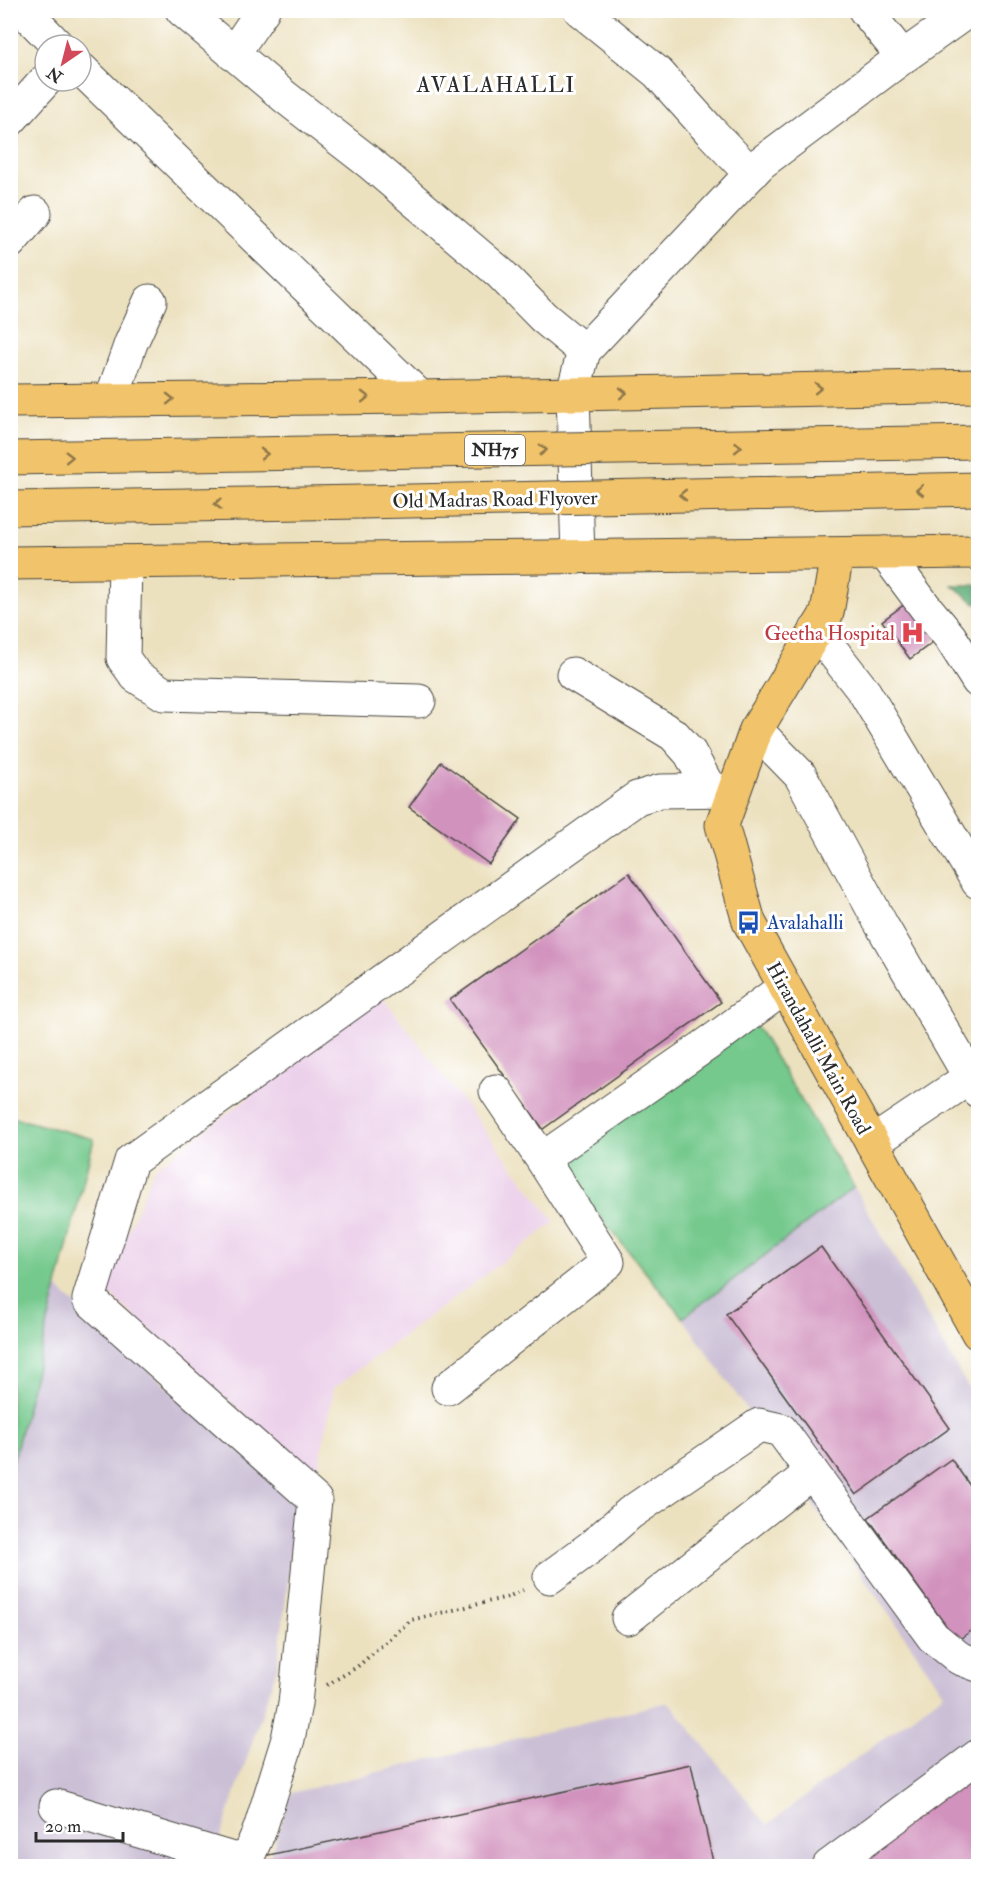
<svg xmlns="http://www.w3.org/2000/svg" width="989" height="1877" font-family="'IM FELL Double Pica',serif">
<style>
.built{fill:#ecd1ea}
.industrial{fill:#cbbfd5}
.green{fill:#74c98d;stroke:#507a5c;stroke-width:1.5}
.forest{fill:#5fad78;stroke:#456c52;stroke-width:1.5}
.building{fill:#d192bd}
.lines{fill:none;stroke-linecap:round;stroke-linejoin:round}
.minor-casing{stroke:#484641;stroke-width:35}
.major-casing{stroke:#484641;stroke-width:35}
.highway-casing{stroke:#484641;stroke-width:35}
.path{stroke:#484641;stroke-width:4;stroke-dasharray:1.5 4.5;stroke-linecap:butt}
.minor{stroke:#fff;stroke-width:33}
.major{stroke:#f1c36a;stroke-width:33}
.highway{stroke:#f1c36a;stroke-width:33}
.highway-bridge-casing{stroke:#484641;stroke-width:35;stroke-linecap:butt}
.highway-bridge{stroke:#f1c36a;stroke-width:33}
.oneway{stroke:#8e774a}
.labels{text-anchor:middle;stroke-width:6;stroke-linejoin:round;paint-order:stroke}
.shield{fill:#fff;stroke:#6b6b6b;stroke-width:1.5}
.shield-label{font-size:18px;font-weight:bold;fill:#2b2b2b}
.street-label{font-size:20px;fill:#2b2b2b;stroke:#fff}
.health-label{font-size:20px;fill:#be3a42;stroke:#fff;text-anchor:end}
.transit-label{font-size:20px;fill:#164399;stroke:#fff;text-anchor:start}
.quarter-label{font-size:22px;letter-spacing:1.5px;fill:#2b2b2b;stroke:#fff}
</style>
<rect width="100%" height="100%" fill="#fff"/>
<filter id="ink" filterUnits="userSpaceOnUse"><feTurbulence type="fractalNoise" baseFrequency=".0167" numOctaves="2"/><feDisplacementMap in="SourceGraphic" scale="12" xChannelSelector="R" yChannelSelector="G"/><feConvolveMatrix kernelMatrix="1 2 1 2 8 2 1 2 1" color-interpolation-filters="sRGB"/></filter>
<filter id="wash" filterUnits="userSpaceOnUse"><feTurbulence type="fractalNoise" baseFrequency=".008" numOctaves="4" result="noise"/><feDisplacementMap in="SourceGraphic" scale="24" xChannelSelector="R" yChannelSelector="G"/><feGaussianBlur stdDeviation="1.35" result="paint"/><feColorMatrix in="noise" values="0 0 0 0 0 0 0 0 0 0 0 0 0 0 0 0 0 1.4 0 .05"/><feComposite in="paint" operator="in"/></filter>
<g filter="url(#wash)">
<rect width="100%" height="100%" fill="#ece1bf"/>
<path class="built" d="M382,996L555,1222L334,1388L316,1479L104,1289L154,1169Z"/>
<path class="industrial" d="M854,1187L978,1405V1866H267L291,1793L669,1702L767,1825L944,1693L683,1318Z
M56,1287L298,1502L277,1668L211,1866H11V1470Z"/>
<path class="green" d="M755,1024L854,1187L683,1318L557,1164Z
M11,1117L94,1139L11,1470L10,1117Z"/>
<path class="forest" d="M952,585H978V605Z"/>
<g id="blocks">
<path class="building" d="M909,601L937,639L910,659L882,621Z
M441,762L521,819L489,864L409,807Z
M629,873L721,1002L543,1129L450,1000Z
M821,1247L950,1428L856,1495L726,1314Z
M951,1459L978,1497V1626L957,1641L868,1518Z
M691,1764L714,1866H261L259,1857Z
M978,1765V1866H832Z"/>
</g>
</g>
<g filter="url(#ink)">
<use href="#blocks" fill-opacity="0" stroke="#484641" stroke-width="1.5"/>
<g class="lines">
<defs>
<path id="minor" d="M23,10L57,45
M182,10L285,97L370,163L500,273L543,317L584,351
M580,10L658,73L710,131L751,174
M865,10L903,57
M233,54L263,10
M81,69L420,397
M10,120L45,81
M10,242L35,213
M111,400L131,343L150,301
M885,553L926,608L950,637L978,681
M578,557L573,393L584,351L761,163L903,57L969,10
M125,562L123,658L136,676L164,694L419,701
M816,630L865,693L978,882
M573,674L674,735L690,753L710,790
M756,730L800,775L881,924L978,1091
M872,1143L978,1072
M542,1159L719,1036L785,987
M448,1388L608,1262L542,1159L496,1091
M550,1577L591,1547L630,1513L759,1425L781,1430L933,1637L959,1658L978,1665
M628,1618L812,1472
M56,1806L246,1863
M244,1866L260,1829L288,1739L295,1704L315,1500L89,1299L131,1161L637,798L660,791L734,790
M829,1866L978,1756"/>
<path id="major" d="M10,401L420,397L978,386
M837,554L827,613L756,730L722,825L749,922L978,1333
M10,563L978,552"/>
<path id="highway" d="M10,508L361,502"/>
</defs>
<use href="#minor" class="minor-casing"/>
<use href="#major" class="major-casing"/>
<use href="#highway" class="highway-casing"/>
<path class="path" d="M327,1685L357,1667L411,1620L508,1597L523,1590"/>
<use href="#minor" class="minor"/>
<use href="#major" class="major"/>
<use href="#highway" class="highway"/>
<defs>
<path id="highway-bridge" d="M10,458L978,442
M361,502L978,489"/>
</defs>
<use href="#highway-bridge" class="highway-bridge-casing"/>
<use href="#highway-bridge" class="highway-bridge"/>
</g>
<defs><path id="oneway-chevron" d="M-2-3.5L2.5 0L-2 3.5" fill="none" stroke-width="1.6" stroke-linecap="round" stroke-linejoin="round" transform="scale(1.5)"/></defs>
<g class="oneway">
<use href="#oneway-chevron" transform="translate(818 388) rotate(-1)"/>
<use href="#oneway-chevron" transform="translate(623 393) rotate(-1)"/>
<use href="#oneway-chevron" transform="translate(365 397) rotate(-1)"/>
<use href="#oneway-chevron" transform="translate(170 399) rotate(-1)"/>
<use href="#oneway-chevron" transform="translate(738 447) rotate(-1)"/>
<use href="#oneway-chevron" transform="translate(543 450) rotate(-1)"/>
<use href="#oneway-chevron" transform="translate(264 454) rotate(-1)"/>
<use href="#oneway-chevron" transform="translate(69 457) rotate(-1)"/>
<use href="#oneway-chevron" transform="translate(920 490) rotate(179)"/>
<use href="#oneway-chevron" transform="translate(683 495) rotate(179)"/>
<use href="#oneway-chevron" transform="translate(218 504) rotate(179)"/>
</g>
</g>
<defs>
<symbol id="hospital-bare" viewBox="-9 -9 18 18"><path d="M-5-5h3v3.5h4V-5h3V5h-3V1.5h-4V5h-3Z" fill="#e0444e" stroke="#fff" stroke-width="2.5" paint-order="stroke"/></symbol>
<symbol id="bus-bare" viewBox="-9 -9 18 18"><path d="M-5-6H5V4H4V6H2V4H-2V6H-4V4H-5ZM-3.5-4V0h7V-4ZM-3.5 1.2v1.5H-2V1.2ZM2 1.2v1.5H3.5V1.2Z" fill="#1a4fb4" stroke="#fff" stroke-width="2.5" paint-order="stroke"/></symbol>
</defs>
<g fill-rule="evenodd">
<use href="#hospital-bare" x="896" y="616" width="33" height="33"/>
<use href="#bus-bare" x="732" y="906" width="33" height="33"/>
</g>
<g class="labels">
<rect class="shield" x="465" y="435" width="60" height="30" rx="4.5"/>
<g class="shield-label">
<text x="495" y="456">NH75</text>
</g>
<g class="street-label">
<text transform="translate(495 499) rotate(-1)" y="7">Old Madras Road Flyover</text>
<text transform="translate(819 1048) rotate(61)" y="7">Hirandahalli Main Road</text>
</g>
<g class="health-label">
<text x="895" y="640">Geetha Hospital</text>
</g>
<g class="transit-label">
<text x="767" y="929">Avalahalli</text>
</g>
<g class="quarter-label">
<text x="496" y="92">AVALAHALLI</text>
</g>
</g>
<rect width="989" height="1877" fill="none" stroke="#fff" stroke-width="36"/>
<g transform="translate(63 63) rotate(215)"><circle r="28" fill="#ffffff" stroke="#aaaaaa" stroke-width="1.5"/>
<path d="M0-4.5L10 22L0 15L-10 22Z" fill="#d1495b"/>
<text y="-9" font-size="16" font-weight="bold" text-anchor="middle" fill="#2b2b2b">N</text>
</g>
<path d="M36 1832v9h87v-9" fill="none" stroke="#2b2b2b" stroke-width="3"/>
<text x="45" y="1832" font-size="18" fill="#2b2b2b" stroke="#ffffff" stroke-width="4.5" paint-order="stroke">20 m</text>
</svg>
